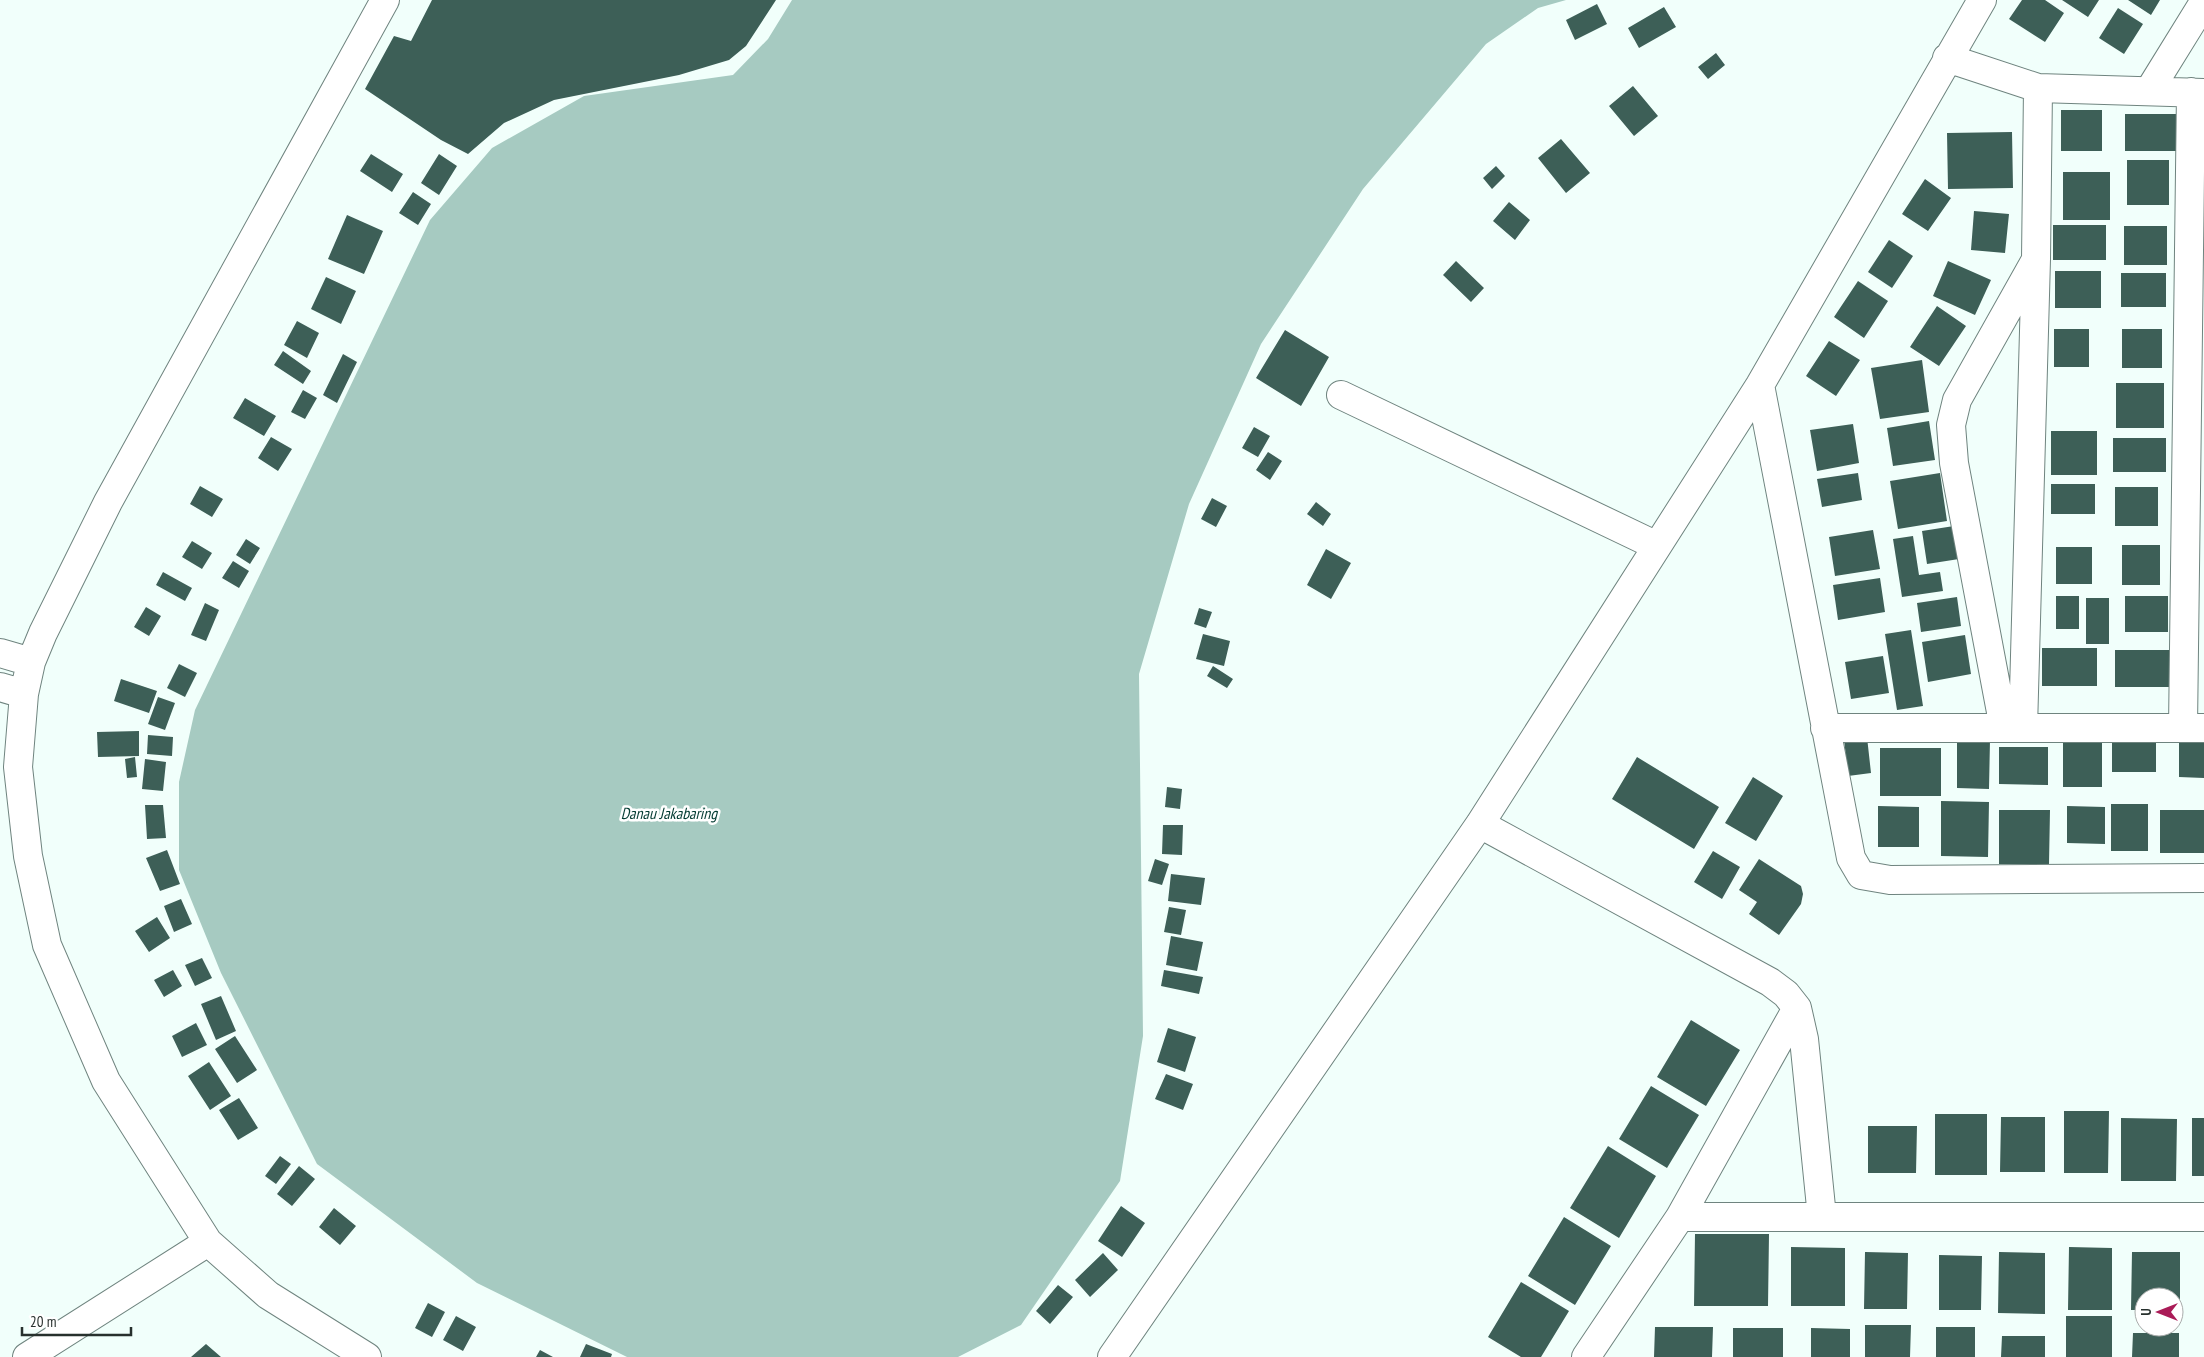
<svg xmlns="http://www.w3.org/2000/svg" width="2204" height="1357" font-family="'PT Sans Narrow',sans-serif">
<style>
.water{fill:#a6cac1}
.building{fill:#3d5f57}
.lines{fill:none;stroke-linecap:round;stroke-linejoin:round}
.street-casing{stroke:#6f847f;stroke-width:30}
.street{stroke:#fff;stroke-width:28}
.labels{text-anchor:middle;stroke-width:5;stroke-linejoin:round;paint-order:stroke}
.water-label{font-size:16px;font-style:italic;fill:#043c33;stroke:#fff}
</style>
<rect width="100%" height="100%" fill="#f1fffb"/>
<path class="water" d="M792,0H1566L1538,8L1486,44L1363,189L1261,344L1189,504L1139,674L1143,1036L1120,1181L1021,1325L958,1357H627L477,1283L317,1164L221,973L179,870V782L195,710L430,220L492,148L584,96L733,75L768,39Z"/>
<path class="building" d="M432,0H776L746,46L729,60L679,75L554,100L504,123L468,154L441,140L365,89L394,36L411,41Z
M2022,0H2045L2064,13L2045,42L2009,19Z
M2062,0H2099L2088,17Z
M2128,0H2160L2151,15Z
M1597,4L1607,24L1575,40L1566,20Z
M1664,7L1676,27L1639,48L1628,28Z
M2118,8L2143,24L2124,54L2099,38Z
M1716,53L1725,65L1708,79L1698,67Z
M1633,86L1658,116L1634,136L1609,106Z
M2061,110H2102V151H2061Z
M2125,114H2176V151H2125Z
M2012,132L2013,188L1948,189L1947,133Z
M1561,139L1590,173L1566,193L1538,158Z
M371,154L403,174L392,192L360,171Z
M439,154L457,166L439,195L421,183Z
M2127,160H2169V205H2127Z
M1496,166L1505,176L1492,189L1483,178Z
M2063,172H2110V220H2063Z
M1925,179L1951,198L1928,231L1902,214Z
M413,192L431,204L418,225L399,213Z
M1509,202L1530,220L1515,240L1493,221Z
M1974,211L2009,214L2005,253L1971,250Z
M347,215L383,231L364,274L328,259Z
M2053,225H2106V260H2053Z
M2124,226H2167V265H2124Z
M1889,240L1913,256L1892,288L1868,272Z
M1456,261L1484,288L1471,302L1443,275Z
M1948,261L1991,280L1975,315L1933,296Z
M2055,271H2101V308H2055Z
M2121,273H2166V307H2121Z
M326,277L356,291L341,324L311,309Z
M1858,281L1888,301L1864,338L1834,317Z
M1937,306L1966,326L1939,366L1910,347Z
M297,321L319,333L307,358L284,345Z
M2054,329H2089V367H2054Z
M2122,329H2162V368H2122Z
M1285,330L1329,357L1301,406L1256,378Z
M1829,341L1860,360L1836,396L1806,376Z
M283,351L311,371L303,384L274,365Z
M343,354L357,362L337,403L323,395Z
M1922,360L1929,412L1880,419L1871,368Z
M2116,383H2164V428H2116Z
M303,390L317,398L305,419L291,412Z
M245,398L276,416L264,436L233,418Z
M1929,421L1935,460L1893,466L1887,428Z
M1853,424L1859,463L1817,471L1810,430Z
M1254,427L1270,436L1258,457L1242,448Z
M2051,431H2097V475H2051Z
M271,437L292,449L278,471L258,458Z
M2113,438H2166V472H2113Z
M1268,452L1282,461L1270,480L1256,470Z
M1858,473L1862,500L1822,507L1817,479Z
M1940,473L1947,521L1898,529L1890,481Z
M2051,484H2095V514H2051Z
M200,486L223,499L212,517L190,504Z
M2115,487H2158V526H2115Z
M1212,498L1227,506L1216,527L1201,519Z
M1316,502L1331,514L1323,526L1307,514Z
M1954,526L1959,559L1927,564L1922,531Z
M1873,530L1880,569L1835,576L1829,537Z
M1913,536L1919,575L1940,572L1943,591L1902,597L1893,539Z
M246,539L260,548L250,564L236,555Z
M192,541L212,553L202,569L182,557Z
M2122,545H2160V585H2122Z
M2056,547H2092V584H2056Z
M1326,549L1351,563L1331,599L1307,585Z
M233,561L249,571L239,588L222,578Z
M163,572L192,588L185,601L156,585Z
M1880,578L1885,612L1838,620L1833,585Z
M2056,596H2079V629H2056Z
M2125,596H2168V632H2125Z
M1957,597L1961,626L1921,632L1917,603Z
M2086,598H2109V644H2086Z
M205,603L219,610L206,641L191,635Z
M146,607L161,616L149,636L134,627Z
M1199,608L1212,612L1206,628L1194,624Z
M1911,630L1923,706L1897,710L1885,634Z
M1203,634L1230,641L1224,666L1196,659Z
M1965,635L1971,674L1928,682L1922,642Z
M2042,648H2097V686H2042Z
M2115,650H2172V687H2115Z
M1883,656L1889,693L1851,699L1845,662Z
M179,664L197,673L185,697L167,688Z
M1213,666L1233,679L1227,688L1207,676Z
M121,679L157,691L149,713L114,701Z
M158,697L175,703L165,730L148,724Z
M139,731V756L98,757L97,732Z
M148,735L173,737L172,756L147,754Z
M1867,737L1871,773L1848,776L1844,739Z
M2063,737L2102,738V787H2063Z
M2112,738H2156V772H2112Z
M1957,740H1990L1989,789L1957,788Z
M2179,740H2204V778L2179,777Z
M1999,747H2048V785L1999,784Z
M1880,748H1941V796H1880Z
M135,757L137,777L127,778L125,759Z
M1637,757L1719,807L1694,849L1612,799Z
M145,759L166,762L163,791L142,789Z
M1753,777L1783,796L1756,841L1725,823Z
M1167,787L1182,789L1180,809L1165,807Z
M1941,801L1989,802L1988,857L1941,856Z
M2111,804H2148V851H2111Z
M145,805H163L166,838L147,839Z
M1878,806L1919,807V847H1878Z
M2067,806L2105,807V844L2067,843Z
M1999,810H2050L2049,864H1999Z
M2160,810H2204V853H2160Z
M1163,825H1183L1182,855L1162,854Z
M167,850L180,884L160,891L146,858Z
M1713,851L1740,867L1722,899L1694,882Z
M1155,859L1169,864L1162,885L1148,881Z
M1759,859L1801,886L1803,894L1801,904L1779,935L1749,914L1757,902L1739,890Z
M1171,874L1205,878L1201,905L1168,901Z
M181,899L192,924L174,932L164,906Z
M1169,907L1186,910L1181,935L1164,932Z
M157,917L170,938L149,952L135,931Z
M1171,936L1203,942L1197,971L1166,965Z
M202,958L212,978L195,986L185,965Z
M173,970L182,986L164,997L154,980Z
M1164,970L1203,977L1199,994L1161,986Z
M221,996L236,1031L216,1040L201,1004Z
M1691,1020L1740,1050L1706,1106L1657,1077Z
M196,1023L207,1045L182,1057L172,1036Z
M1168,1028L1196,1037L1185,1072L1157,1062Z
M235,1036L257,1070L237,1083L215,1049Z
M209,1062L231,1096L210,1110L188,1076Z
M1166,1074L1193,1084L1183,1110L1155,1099Z
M1651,1086L1699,1115L1667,1168L1619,1139Z
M239,1098L258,1128L238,1140L219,1110Z
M2064,1111H2109L2108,1173H2064Z
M1935,1114H1987V1175H1935Z
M2001,1117H2045V1172H2000Z
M2121,1118L2177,1119L2176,1181H2121Z
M2192,1118H2204V1176H2192Z
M1868,1126H1917L1916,1173H1868Z
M1608,1146L1656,1176L1619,1238L1570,1208Z
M280,1156L291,1164L276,1184L265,1176Z
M299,1166L315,1179L292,1206L277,1194Z
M1121,1206L1145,1223L1122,1257L1098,1241Z
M334,1208L356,1226L340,1245L319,1227Z
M1564,1217L1611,1246L1575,1305L1528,1276Z
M1695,1234H1769L1768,1306H1694Z
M1791,1247L1845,1248V1306H1791Z
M2069,1247L2112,1248V1310H2068Z
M1865,1252L1908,1253L1907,1309H1864Z
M1999,1252L2045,1253V1314L1998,1313Z
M2132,1252H2180V1310H2174V1297H2144V1310H2131Z
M1103,1253L1118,1270L1090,1297L1075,1280Z
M1939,1255L1982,1256L1981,1310H1939Z
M1521,1282L1569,1311L1541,1357H1521L1488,1337Z
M1058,1285L1073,1297L1050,1324L1036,1311Z
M428,1303L445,1312L432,1337L415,1328Z
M456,1316L476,1327L463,1351L443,1340Z
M2066,1316H2112V1357H2066Z
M1865,1325H1911L1910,1357H1865Z
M1655,1327H1713L1712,1357H1654Z
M1936,1327H1975V1357H1936Z
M1733,1328H1783V1357H1733Z
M1811,1328L1850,1329V1357H1811Z
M2133,1333H2179V1357H2132Z
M2002,1336H2045V1357H2001Z
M206,1344L221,1357H191Z
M586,1344L612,1354L611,1357H580Z
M540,1350L553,1357H536Z"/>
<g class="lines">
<defs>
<path id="street" d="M1947,58L2038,88L2204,93
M2149,91L2204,2
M1760,385L1851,858L1861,875L1890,880L2204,878
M1341,395L1657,546
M0,653L31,662
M0,687L24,694
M1825,728H2204
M2004,728L1954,463L1951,425L1957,400L2034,263
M2023,728L2036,259L2038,88
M2183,728L2191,92
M1480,824L1770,982L1786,994L1797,1008L1804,1039L1822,1217
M1680,1217H2204
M27,1357L208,1242
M367,1357L268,1295L208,1242L106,1081L47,945L28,856L18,767L24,694L31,662L43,633L108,502L385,0
M1112,1357L1480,824L1760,385L1982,0
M1586,1357L1680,1217L1797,1008"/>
</defs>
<use href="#street" class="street-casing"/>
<use href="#street" class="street"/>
</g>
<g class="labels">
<g class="water-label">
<text x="669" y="819">Danau Jakabaring</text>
</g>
</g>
<g transform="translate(2159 1312) rotate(270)"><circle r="24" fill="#ffffff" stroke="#a9acab"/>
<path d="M0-4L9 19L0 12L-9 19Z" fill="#aa1b57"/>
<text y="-8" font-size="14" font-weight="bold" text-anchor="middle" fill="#27302d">U</text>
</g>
<path d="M22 1327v8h109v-8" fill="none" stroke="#27302d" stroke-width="2.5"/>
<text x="30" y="1327" font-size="15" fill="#27302d" stroke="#ffffff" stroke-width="4" paint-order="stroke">20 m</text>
</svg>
